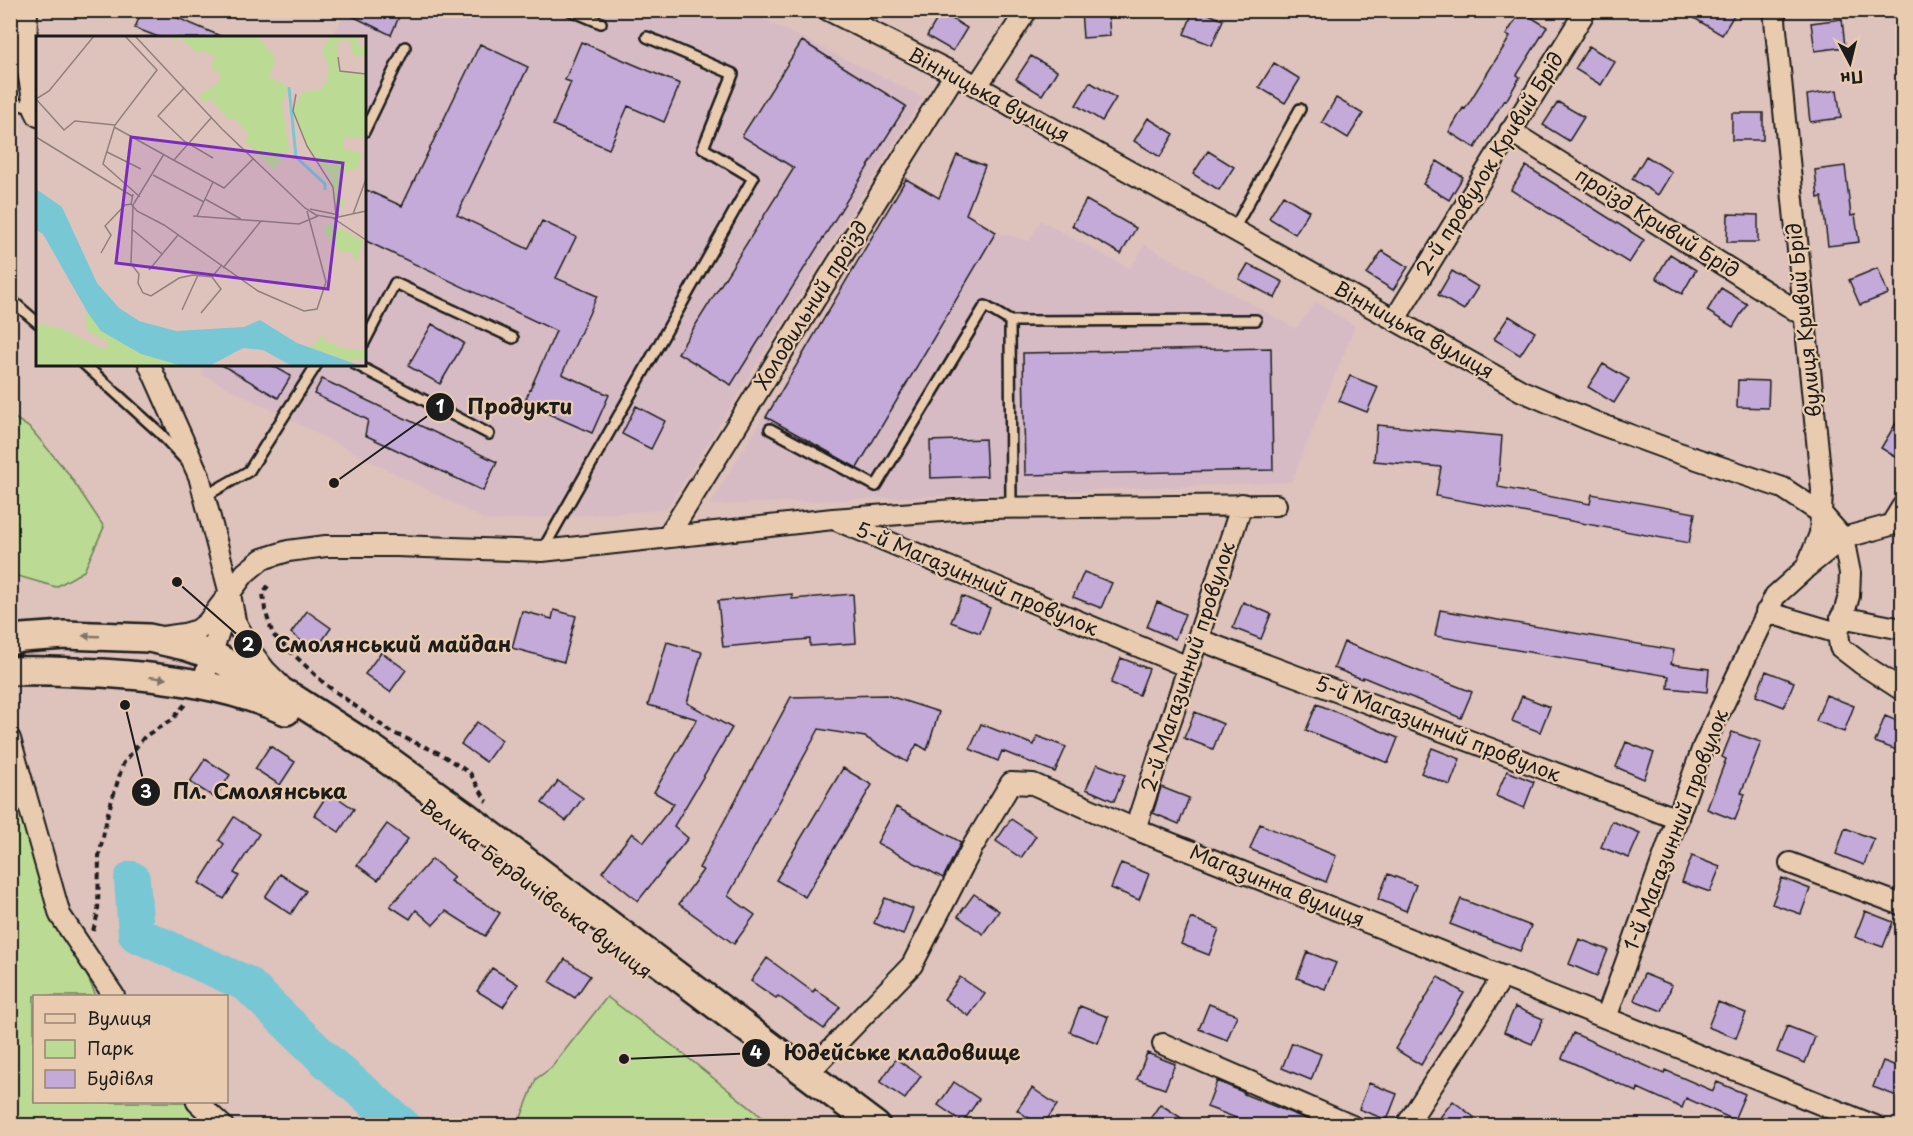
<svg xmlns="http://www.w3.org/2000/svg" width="1913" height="1136" font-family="'Playpen Sans',sans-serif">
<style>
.built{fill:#d6bbc4}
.green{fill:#bbdb94;stroke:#6c7c58;stroke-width:1.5}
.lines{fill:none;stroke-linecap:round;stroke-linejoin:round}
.river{stroke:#78c7d4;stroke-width:36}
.building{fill:#c4aad8;stroke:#1c1c1c;stroke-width:1.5}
.lane-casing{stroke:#1c1c1c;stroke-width:14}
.street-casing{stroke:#1c1c1c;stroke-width:24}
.secondary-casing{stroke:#1c1c1c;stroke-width:32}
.path{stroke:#1c1c1c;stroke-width:4;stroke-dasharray:6 4.5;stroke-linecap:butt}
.lane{stroke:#e9ccb0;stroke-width:9}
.street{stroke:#e9ccb0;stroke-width:20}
.secondary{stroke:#e9ccb0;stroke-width:27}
.oneway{fill:#827466}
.labels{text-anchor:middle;stroke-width:4.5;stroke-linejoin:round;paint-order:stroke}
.street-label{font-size:20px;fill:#1c1c1c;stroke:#e9ccb0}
.inset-river{fill:none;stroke:#78c7d4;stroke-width:3}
.inset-road{fill:none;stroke:#90807c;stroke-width:1.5}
.view{fill:#7b2cbf;fill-opacity:0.15;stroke:#7b2cbf;stroke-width:3}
.inset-edge{fill:none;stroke:#1c1c1c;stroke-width:3}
.leader{fill:none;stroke:#1c1c1c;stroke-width:2}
.callout-dot{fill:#1c1c1c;stroke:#e9ccb0;stroke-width:2}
.mark-label{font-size:18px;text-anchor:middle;font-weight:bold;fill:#fff}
.callout-label{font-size:21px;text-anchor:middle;font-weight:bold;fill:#1c1c1c;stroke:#e9ccb0;stroke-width:4.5;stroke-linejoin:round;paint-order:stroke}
</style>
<rect width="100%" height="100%" fill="#dec2bc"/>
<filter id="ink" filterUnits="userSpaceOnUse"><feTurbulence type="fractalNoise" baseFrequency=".0167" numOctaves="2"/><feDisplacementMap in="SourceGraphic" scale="12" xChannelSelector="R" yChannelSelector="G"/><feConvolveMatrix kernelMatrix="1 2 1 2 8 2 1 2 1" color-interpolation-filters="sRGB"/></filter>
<g filter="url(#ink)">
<path class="built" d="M346,11H747L923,97L666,510L488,521L203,375L202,365L364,364V38L333,37Z
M906,179L996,232L1029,241L1041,221L1130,269L1145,245L1296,329L1316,302L1355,326L1291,482L710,505Z"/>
<path class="green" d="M10,415L30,428L68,473L104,527L84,571L56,587L11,574Z
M10,749L44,892L85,971L96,996H34V1102H195L225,1125H11L10,963L17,954L10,898Z
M607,997L677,1049L772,1125H518L536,1079L551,1068Z"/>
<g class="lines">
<path class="river" d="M132,879L136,934L247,984L329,1063L403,1126"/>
</g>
<path class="building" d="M142,10H159L225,38H161L135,28Z
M340,10H402L391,35Z
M1081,10H1108L1110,36L1083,38Z
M1194,10H1199L1223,20L1212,45L1184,34Z
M1681,10H1737L1722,35Z
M1521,11L1547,27L1517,75L1520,77L1506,101L1504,100L1475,148L1449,132L1463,108L1465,109L1510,37L1506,35Z
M941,12L967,28L953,51L927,36Z
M1842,19L1845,47L1815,51L1811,23Z
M802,41L906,106L731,385L678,353L794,168L742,136Z
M581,42L680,84L664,122L628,106L609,149L553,125L571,82L565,80Z
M480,44L528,67L457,215L528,249L542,221L576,237L556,278L597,296L562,374L609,395L592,433L524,403L556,331L364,240V189L402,206Z
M1589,46L1615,62L1601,85L1575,69Z
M1031,56L1057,71L1042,95L1016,79Z
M1274,63L1300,79L1285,103L1259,87Z
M1090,82L1116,98L1102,121L1076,105Z
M1837,90L1841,118L1810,122L1807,95Z
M1336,98L1363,114L1348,138L1322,122Z
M1558,102L1584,117L1569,141L1543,125Z
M1732,113H1763V140H1732Z
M1148,118L1174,134L1160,157L1134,141Z
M1208,151L1234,167L1219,190L1193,174Z
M957,155L985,166L966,214L996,232L857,468L766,417L906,179L939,198Z
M1646,156L1672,172L1658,195L1632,179Z
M1437,161L1463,177L1449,200L1423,184Z
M1526,166L1644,240L1629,263L1511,190Z
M1845,166L1851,216L1855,215L1859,242L1828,246L1822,197L1818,198L1815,170Z
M1283,195L1309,211L1295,234L1269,218Z
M1086,200L1136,228L1121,254L1072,226Z
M1728,214L1758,215V242H1727Z
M1382,251L1408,267L1393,290L1367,274Z
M1670,254L1696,270L1682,294L1656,278Z
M1248,264L1283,282L1275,298L1239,279Z
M1878,268L1888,294L1860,305L1849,280Z
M1452,271L1478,287L1464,310L1438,295Z
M1721,288L1747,304L1733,327L1707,311Z
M1509,316L1535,332L1520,355L1494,339Z
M432,324L464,343L440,384L408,366Z
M1271,348L1273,470L1025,475L1023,353Z
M220,364H270L291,376L278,398Z
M1603,364L1629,379L1614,403L1588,387Z
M1350,376L1378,387L1367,412L1339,401Z
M322,379L497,462L483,491L365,435L368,420L314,394Z
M1738,380L1769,381L1768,408L1737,407Z
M636,406L665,421L651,449L622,434Z
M1902,413V461L1881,448Z
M1377,425L1502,436L1498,487L1590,504L1592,494L1695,513L1689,543L1436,496L1441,467L1374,461Z
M985,439L987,476L931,478L930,441Z
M1084,572L1112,583L1101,608L1073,597Z
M792,594V599L853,594L856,643L810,646V639L723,647L718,601Z
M962,596L990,608L980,633L951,622Z
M1157,602L1185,614L1175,639L1147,627Z
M1243,602L1271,614L1261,639L1233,628Z
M554,610L576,616L564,662L512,648L522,611L552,619Z
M1440,610L1674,650L1671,664L1709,669L1707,692L1668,688L1669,676L1435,636Z
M307,611L331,628L315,651L291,633Z
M667,642L702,652L687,703L732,728L674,826L688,838L638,901L602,872L632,833L644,842L674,804L654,792L697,719L648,705Z
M1344,642L1472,692L1461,718L1363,677L1362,679L1334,668Z
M381,652L406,670L390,692L365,674Z
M1121,658L1149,669L1139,695L1111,683Z
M1766,671L1794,682L1784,707L1756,696Z
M886,695L939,712L927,750L917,744L907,762L865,737L819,729L728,896L755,915L734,944L679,904L703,870L699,868L791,697Z
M1826,695L1854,706L1844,732L1816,721Z
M1522,696L1550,707L1540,732L1512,721Z
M1317,704L1398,738L1388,763L1306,730Z
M1195,712L1223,724L1213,749L1184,738Z
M1885,716L1902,723V752L1875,742Z
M477,722L502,740L486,762L461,744Z
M981,724L1034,745L1037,736L1066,747L1055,772L1002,751L998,761L970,749Z
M1732,732L1761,742L1741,793L1745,794L1735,820L1707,809L1726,759L1722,757Z
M1626,742L1654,753L1644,779L1616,767Z
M270,746L295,762L280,785L255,769Z
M1432,748L1460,759L1450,785L1421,773Z
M205,759L230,775L215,798L190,782Z
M1097,764L1125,775L1114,801L1086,789Z
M843,768L872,785L805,897L776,880Z
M1507,771L1534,782L1524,808L1496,796Z
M558,781L583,798L566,821L542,803Z
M1161,787L1189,798L1179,824L1153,813Z
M329,792L354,809L339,832L314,815Z
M896,807L961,842L943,878L877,843Z
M234,817L259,834L234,873L239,876L224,899L199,883L224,844L219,840Z
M1011,819L1036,836L1021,858L996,841Z
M1612,821L1640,833L1629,858L1601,847Z
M387,824L408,839L378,880L357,865Z
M1260,824L1336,856L1326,882L1250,849Z
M1845,828L1874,839L1864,865L1836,854Z
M1692,856L1720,867L1710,892L1682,882Z
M432,859L454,877L450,881L500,913L485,936L446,911L433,925L416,910L410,919L390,906Z
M1121,863L1149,874L1139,900L1111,888Z
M280,874L306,891L291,914L265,897Z
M1388,874L1416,885L1406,911L1378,899Z
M1782,878L1810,889L1801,914L1772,904Z
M974,894L999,911L983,934L958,916Z
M885,898L913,909L903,935L874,923Z
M1461,899L1531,926L1520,951L1450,924Z
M1865,911L1893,922L1883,947L1855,937Z
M1191,918L1219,929L1209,955L1181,944Z
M1579,939L1608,950L1597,976L1569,964Z
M1307,952L1336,963L1325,989L1297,978Z
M767,958L813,992L815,989L840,1007L824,1029L778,996L776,998L751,981Z
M565,959L590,976L575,998L550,982Z
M492,968L518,984L503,1007L477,991Z
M1644,974L1672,985L1662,1011L1634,1000Z
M960,977L985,994L969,1016L944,999Z
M1438,977L1464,993L1421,1065L1395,1049Z
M1718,1002L1746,1013L1736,1038L1708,1027Z
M1209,1004L1237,1015L1227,1040L1199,1029Z
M1080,1006L1108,1017L1098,1043L1070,1032Z
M1515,1007L1543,1019L1532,1044L1504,1032Z
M1787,1026L1815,1037L1805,1063L1777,1052Z
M1573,1033L1664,1074L1665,1070L1713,1091L1717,1082L1745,1094L1734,1120L1686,1098L1682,1108L1638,1088L1637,1092L1562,1058Z
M1292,1043L1321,1054L1311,1080L1282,1068Z
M1147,1053L1175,1064L1165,1089L1137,1079Z
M896,1059L921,1076L905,1099L880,1082Z
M1883,1061L1902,1068V1098L1873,1087Z
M1217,1081L1245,1093L1244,1094L1321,1125H1255L1207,1107Z
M954,1082L979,1099L963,1122L938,1105Z
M1369,1083L1397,1094L1387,1120L1359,1109Z
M1032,1088L1057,1105L1043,1125H1039L1017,1110Z
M1453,1101L1484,1125H1434Z
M1160,1104L1192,1125H1146Z"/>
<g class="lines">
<defs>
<path id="lane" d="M570,10L601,23
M10,101L35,110
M364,132L405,47
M1234,229L1300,109
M10,299L38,323
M364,343L395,283L513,338
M84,364L160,433L186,461
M355,364L489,434
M770,429L876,486L985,306L1010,321
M205,496L249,471L317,364
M1011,508L1010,321L1256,320
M542,551L753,178L703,148L733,74L647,37"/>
<path id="street" d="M27,10L26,61L35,110L38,116
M828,10L955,74L1522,391L1597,423L1676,452L1783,488L1821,513L1843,538L1850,573L1849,596L1838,633L1840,647L1862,664L1902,690
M977,86L1027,10
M1510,131L1803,315
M1395,319L1586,10
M149,364L199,476L230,594L235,621L253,654L265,670L281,686
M836,520L1188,667
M668,536L955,74
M1807,567L1843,538L1891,525L1902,507
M1766,612L1838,633
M1841,617L1902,629
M163,637L184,634L198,630L207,623L245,573L262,559L288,551L326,546H397L542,551L833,519L982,508L1276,505
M1197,639L1678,819
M202,684L227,606
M10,739L60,915L114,996
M1135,829L1242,504
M1790,863L1902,905
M1606,1018L1703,747L1775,596L1806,568L1820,534L1822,490L1774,10
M1163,1044L1352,1126
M808,1073L912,965L973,846L1011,783L1033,784L1135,829L1875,1126
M197,1102L223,1126
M1406,1126L1503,976"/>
<path id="secondary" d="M10,641L22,638L65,635L149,638L185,646L212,655L293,698L374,750L467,817L876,1126
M10,671C41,670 72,672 102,673C166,677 228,685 286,711"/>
</defs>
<use href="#lane" class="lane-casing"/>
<use href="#street" class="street-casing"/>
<use href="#secondary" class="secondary-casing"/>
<path class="path" d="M268,586L263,593L265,610L273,635L325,684L391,732L439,753L470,773L487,802
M93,931L98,913L99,856L108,813L123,764L145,736L172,720L186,703"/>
<use href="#lane" class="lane"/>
<use href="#street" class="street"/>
<use href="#secondary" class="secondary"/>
</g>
<defs><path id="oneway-solid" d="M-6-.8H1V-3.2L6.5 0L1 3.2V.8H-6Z" transform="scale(1.5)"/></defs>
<g class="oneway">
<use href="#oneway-solid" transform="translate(91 636) rotate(-178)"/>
<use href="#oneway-solid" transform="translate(158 678) rotate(7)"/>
</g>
</g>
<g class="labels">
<g class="street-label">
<text transform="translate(989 95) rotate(28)" y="7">Вінницька вулиця</text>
<text transform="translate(1490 164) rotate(-58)" y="7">2-й провулок Кривий Брід</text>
<text transform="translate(1657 223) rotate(32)" y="7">проїзд Кривий Брід</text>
<text transform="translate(811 305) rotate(-58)" y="7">Холодильний проїзд</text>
<text transform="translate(1804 320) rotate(-96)" y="7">вулиця Кривий Брід</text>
<text transform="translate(1414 330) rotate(29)" y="7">Вінницька вулиця</text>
<text transform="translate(977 579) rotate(23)" y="7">5-й Магазинний провулок</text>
<text transform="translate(1188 667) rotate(-72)" y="7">2-й Магазинний провулок</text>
<text transform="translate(1438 729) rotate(21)" y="7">5-й Магазинний провулок</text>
<text transform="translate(1676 830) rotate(-69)" y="7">1-й Магазинний провулок</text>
<text transform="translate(1277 886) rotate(22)" y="7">Магазинна вулиця</text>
<text transform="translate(536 889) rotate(37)" y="7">Велика Бердичівська вулиця</text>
</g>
</g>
<g transform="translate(36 36)">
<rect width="330" height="330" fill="#dec2bc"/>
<path d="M138,0H221L237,18L239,25L233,41L252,51L246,68L253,113L238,134L208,104L213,99L207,92L196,81L193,84L174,62L169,67L163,59L181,48L185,39L175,31L179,22L169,14L161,17L144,1L138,7ZM294,0H322L321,10H330V20L322,19V24L315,14L314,3L301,6L303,35L330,39V101L307,102V113L326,117L321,133L307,136L303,147L304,161L308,163L305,176H301L294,139L271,110L257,74L267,55L284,54L291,45L293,31L286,15ZM294,187L327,205L320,226L315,216L304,215L294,205L287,193ZM52,277L65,295L145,330H0V290L7,288L29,294L69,314L72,306L51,295L49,279ZM286,298L288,304L312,314H330V322L313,325L267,309H278Z" fill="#bbdb94"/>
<path d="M0,153L26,171L61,247L83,272L103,285L140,295L208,291L224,284L261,307L325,330H256L227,314L207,312L173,330L143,329L105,318L65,295L52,277L7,198L0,194Z" fill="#78c7d4"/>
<path class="inset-river" d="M253,51L260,121L289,148V154"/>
<path class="inset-road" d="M89,0L121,34L79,89L67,128L104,161M99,0L186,93L269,172L280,179L298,182L330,175M302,21L304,35L330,38M148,52L122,80L148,105L177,122M260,58L257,75L271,110L297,151L300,179M0,63L28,94L39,85L79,89M0,63L13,55L58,0M78,91L188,152L217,123M0,101L96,160M71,116L105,133M128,118L97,169L95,228L103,238L102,247L107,257L115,260L143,242L157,239L176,241L185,230M138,124L175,82M117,139L168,166M97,158L95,168L101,175L128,189L222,255L268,275L281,273L290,246L271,175M169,163L205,183M274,173L303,179M317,178L330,143M157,180L263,188L282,180M161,180L177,146M297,182L330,204M97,194L126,218M65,217L75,199L69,190L89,169L96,168M187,232L225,185M113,234L142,199M146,274L162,239M165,277L185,253L176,241"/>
<path class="view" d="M95,101L307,127L292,253L80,227Z"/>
<rect width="330" height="330" class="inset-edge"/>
</g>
<path class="leader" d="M334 483L440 407M177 582L248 644M125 705L146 792M624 1059L756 1053"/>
<g class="callout-dot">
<circle cx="334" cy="483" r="6"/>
<circle cx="177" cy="582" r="6"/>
<circle cx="125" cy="705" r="6"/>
<circle cx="624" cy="1059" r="6"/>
<circle cx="440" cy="407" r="15"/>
<circle cx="248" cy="644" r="15"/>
<circle cx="146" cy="792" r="15"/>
<circle cx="756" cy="1053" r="15"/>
</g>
<g class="mark-label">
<text x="440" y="413">1</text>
<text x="248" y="651">2</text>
<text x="146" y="798">3</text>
<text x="756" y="1059">4</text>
</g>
<g class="callout-label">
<text x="520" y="414">Продукти</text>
<text x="393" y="652">Смолянський майдан</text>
<text x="260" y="799">Пл. Смолянська</text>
<text x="902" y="1060">Юдейське кладовище</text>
</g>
<rect width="1913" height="1136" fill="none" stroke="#e9ccb0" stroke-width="36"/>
<rect x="18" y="18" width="1877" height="1100" fill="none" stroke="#1c1c1c" stroke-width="2" filter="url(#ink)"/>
<rect x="33" y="995" width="195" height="108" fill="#e9ccb0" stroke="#978675" stroke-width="1.5"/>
<rect x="45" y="1014" width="30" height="9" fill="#e9ccb0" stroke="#978675" stroke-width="1.5"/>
<text x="87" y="1025" font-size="18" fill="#1c1c1c">Вулиця</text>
<rect x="45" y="1040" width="30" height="18" fill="#bbdb94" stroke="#978675" stroke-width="1.5"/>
<text x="87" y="1055" font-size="18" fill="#1c1c1c">Парк</text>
<rect x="45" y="1070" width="30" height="18" fill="#c4aad8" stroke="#978675" stroke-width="1.5"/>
<text x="87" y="1085" font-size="18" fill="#1c1c1c">Будівля</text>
<g transform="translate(1850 63) rotate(173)" stroke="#e9ccb0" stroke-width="4.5" paint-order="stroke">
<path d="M0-4.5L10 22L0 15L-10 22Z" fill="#1c1c1c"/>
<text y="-9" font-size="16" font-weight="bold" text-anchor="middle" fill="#1c1c1c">Пн</text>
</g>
</svg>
